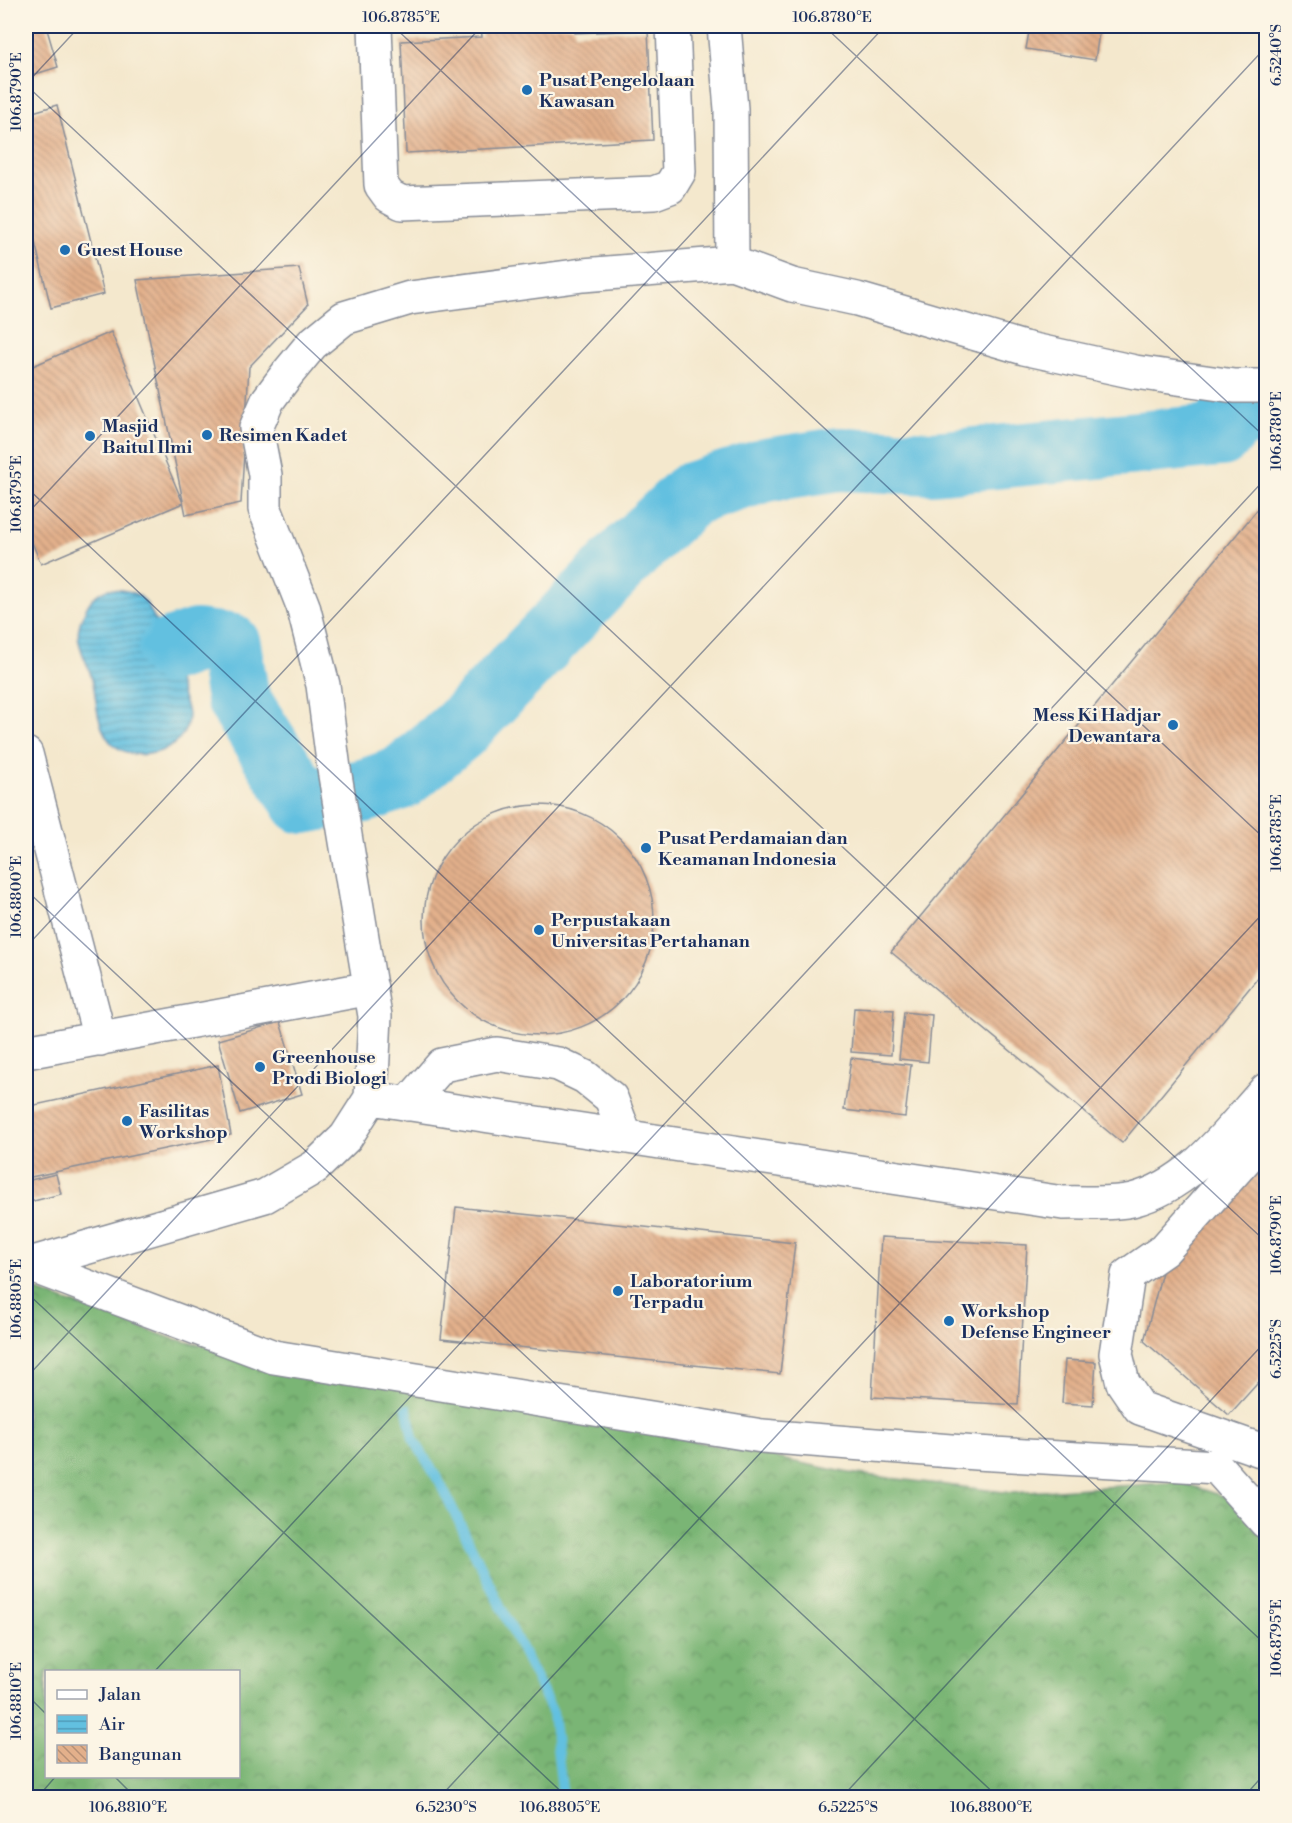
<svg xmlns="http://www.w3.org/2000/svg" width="1292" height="1823" font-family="'Libre Bodoni',serif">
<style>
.forest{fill:url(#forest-crowns);stroke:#4a7269;stroke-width:1.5;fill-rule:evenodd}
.water{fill:url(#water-rules);stroke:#3e789f;stroke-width:1.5}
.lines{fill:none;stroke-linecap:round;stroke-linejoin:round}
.stream{stroke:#62c0e0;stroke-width:10}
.river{stroke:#62c0e0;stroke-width:64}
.building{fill:url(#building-back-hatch)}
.minor-casing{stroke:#888c96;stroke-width:36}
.minor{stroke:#fff;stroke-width:33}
.ticks{fill:none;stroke:#1b2f5e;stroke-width:1.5;stroke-opacity:0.45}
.poi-dot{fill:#1f6fb2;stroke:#fcf5e5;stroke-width:2}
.labels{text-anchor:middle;stroke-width:4.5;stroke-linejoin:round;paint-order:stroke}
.poi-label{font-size:18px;font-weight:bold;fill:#1b2f5e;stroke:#fcf5e5;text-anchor:start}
.neatline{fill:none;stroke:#1b2f5e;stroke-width:2}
.ticks-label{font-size:15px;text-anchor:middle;fill:#1b2f5e}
</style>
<defs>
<pattern id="forest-crowns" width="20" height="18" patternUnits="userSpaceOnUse" patternTransform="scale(1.5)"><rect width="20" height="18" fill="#7ab574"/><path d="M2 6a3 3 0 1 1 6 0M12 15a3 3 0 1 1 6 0" fill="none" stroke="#639462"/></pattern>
<pattern id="water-rules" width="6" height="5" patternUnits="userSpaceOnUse" patternTransform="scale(1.5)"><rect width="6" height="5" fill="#62c0e0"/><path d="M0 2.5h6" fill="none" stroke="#509cb9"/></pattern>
<pattern id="building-back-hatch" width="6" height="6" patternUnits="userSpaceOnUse" patternTransform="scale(1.5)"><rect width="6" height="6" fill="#e3b08b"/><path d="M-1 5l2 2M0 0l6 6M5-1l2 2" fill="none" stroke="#b79075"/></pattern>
</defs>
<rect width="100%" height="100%" fill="#fcf5e5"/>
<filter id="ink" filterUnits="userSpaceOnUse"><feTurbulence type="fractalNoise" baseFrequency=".0167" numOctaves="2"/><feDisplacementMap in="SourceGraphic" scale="12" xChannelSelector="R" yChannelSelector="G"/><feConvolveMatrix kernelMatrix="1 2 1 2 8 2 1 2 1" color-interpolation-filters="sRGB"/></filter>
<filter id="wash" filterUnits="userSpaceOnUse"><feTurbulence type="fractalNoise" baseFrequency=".008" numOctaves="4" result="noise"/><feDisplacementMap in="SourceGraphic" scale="24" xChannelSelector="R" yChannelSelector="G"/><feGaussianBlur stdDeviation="1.35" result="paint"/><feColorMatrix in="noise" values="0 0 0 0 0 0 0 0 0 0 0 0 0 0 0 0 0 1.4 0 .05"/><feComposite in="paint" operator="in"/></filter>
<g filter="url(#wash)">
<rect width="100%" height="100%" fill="#f4e8cd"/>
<path class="forest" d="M26,1287L171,1338L309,1371L588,1419L849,1473L1012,1493L1180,1482L1226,1497L1266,1538V1797L26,1798ZM46,1672H238V1776H46Z"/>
<path class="water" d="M109,589C156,590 144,612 167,639C171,655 175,672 180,688C182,696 187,706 188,714C190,755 125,769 106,736C96,719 97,701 93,683C86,652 68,641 86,609C92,597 97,593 109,589Z"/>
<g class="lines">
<path class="stream" d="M407,1409L413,1438L440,1483L553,1713L563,1798"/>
<path class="river" d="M170,650L196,641L229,645L238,699L303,802L364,791L401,778L459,730L633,549L691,494L766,470L840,459L933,463L1221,435L1229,426L1230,414H1266"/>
</g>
<g id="blocks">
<path class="building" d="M26,26H46L58,67L26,77Z
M481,26H574L575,33L648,30L653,140L406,153L401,41L482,37Z
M1030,26H1100L1095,60L1026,49Z
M57,105L104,294L51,308L26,205V114Z
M299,268L308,305L249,367L241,503L186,515L137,280Z
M111,332L183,503L41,564L26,528V369Z
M1266,499V968L1122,1143L891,952Z
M424 920a115 115 0 1 1 230 0a115 115 0 1 1-230 0Z
M854,1008L894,1010L891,1055L851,1052Z
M904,1012L932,1015L928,1062L899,1059Z
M280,1022L302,1094L240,1113L218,1040Z
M851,1058L911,1065L905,1117L844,1110Z
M218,1065L231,1135L26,1178V1107Z
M1266,1153V1374L1229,1415L1144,1341L1162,1272Z
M56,1174L61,1194L26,1203V1181Z
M456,1207L795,1243L780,1374L441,1339Z
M881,1237L1027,1245L1018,1405L872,1397Z
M1065,1360L1096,1362L1093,1405L1062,1403Z"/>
</g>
</g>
<g filter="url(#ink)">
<use href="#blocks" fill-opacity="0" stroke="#888c96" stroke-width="1.5"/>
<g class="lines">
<defs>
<path id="minor" d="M375,26L381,185L389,196L402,203L654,193L670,187L679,172L673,26
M724,26L731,109L732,263
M26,754L100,1039
M26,1052L371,988
M371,1098L1063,1203C1084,1202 1111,1205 1132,1200C1191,1185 1228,1132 1266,1090
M408,1104L442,1065L497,1054L558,1064L585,1077L611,1098L625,1135
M1266,1136L1164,1250L1128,1275L1116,1354L1123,1383L1140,1408L1266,1452
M27,1264L274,1357L762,1436L976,1453L1217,1467L1266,1522
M26,1265L265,1196L315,1167L346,1137L371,1098L375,1016L334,769L323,685L303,606L265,509V475L256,428L268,400L288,373L312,344L344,318L410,298L583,275L732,263L792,285L857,299L1024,348L1135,372L1234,386H1266"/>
</defs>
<use href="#minor" class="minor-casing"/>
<use href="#minor" class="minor"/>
</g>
</g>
<path class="ticks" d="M393,26L1266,840M824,26L1266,438M1255,26L1266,36M26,84L80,26M26,85L1266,1242M26,487L1266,1645M26,515L482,26M26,890L999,1798M26,947L885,26M26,1292L568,1798M26,1378L1266,47M154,1672L1266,478M26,1694L46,1714M114,1776L136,1798M37,1798L56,1776M439,1798L1266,910M841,1798L1266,1341M1243,1798L1266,1772"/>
<g class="poi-dot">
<circle cx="527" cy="90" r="6"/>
<circle cx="65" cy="250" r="6"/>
<circle cx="207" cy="435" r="6"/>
<circle cx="90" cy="436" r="6"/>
<circle cx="1173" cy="725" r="6"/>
<circle cx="646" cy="848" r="6"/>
<circle cx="539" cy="930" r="6"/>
<circle cx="260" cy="1067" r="6"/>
<circle cx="127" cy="1121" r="6"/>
<circle cx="618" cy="1291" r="6"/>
<circle cx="949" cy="1321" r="6"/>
</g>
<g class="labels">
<g class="poi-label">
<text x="539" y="86">Pusat Pengelolaan<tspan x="539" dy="21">Kawasan</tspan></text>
<text x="77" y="256">Guest House</text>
<text x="102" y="432">Masjid<tspan x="102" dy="21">Baitul Ilmi</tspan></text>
<text x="219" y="441">Resimen Kadet</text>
<text x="1161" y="721" text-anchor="end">Mess Ki Hadjar<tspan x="1161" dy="21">Dewantara</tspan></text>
<text x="658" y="844">Pusat Perdamaian dan<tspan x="658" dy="21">Keamanan Indonesia</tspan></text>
<text x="551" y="926">Perpustakaan<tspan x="551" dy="21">Universitas Pertahanan</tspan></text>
<text x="272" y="1063">Greenhouse<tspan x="272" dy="21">Prodi Biologi</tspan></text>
<text x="139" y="1117">Fasilitas<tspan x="139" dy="21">Workshop</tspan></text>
<text x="630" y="1287">Laboratorium<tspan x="630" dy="21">Terpadu</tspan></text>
<text x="961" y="1317">Workshop<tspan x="961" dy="21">Defense Engineer</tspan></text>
</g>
</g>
<rect width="1292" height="1823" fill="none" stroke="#fcf5e5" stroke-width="66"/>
<rect x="45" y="1670" width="195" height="108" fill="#fcf5e5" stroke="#a2a6af" stroke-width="1.5"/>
<rect x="57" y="1690" width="30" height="9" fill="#ffffff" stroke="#a2a6af" stroke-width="1.5"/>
<text x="99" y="1700" font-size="18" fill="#1b2f5e">Jalan</text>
<rect x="57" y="1715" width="30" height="18" fill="url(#water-rules)" stroke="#a2a6af" stroke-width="1.5"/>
<text x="99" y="1730" font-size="18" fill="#1b2f5e">Air</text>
<rect x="57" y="1745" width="30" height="18" fill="url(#building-back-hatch)" stroke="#a2a6af" stroke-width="1.5"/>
<text x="99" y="1760" font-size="18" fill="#1b2f5e">Bangunan</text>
<rect x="33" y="33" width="1226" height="1757" class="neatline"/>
<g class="ticks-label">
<text x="401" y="22">106.8785°E</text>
<text x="832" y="22">106.8780°E</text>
<text transform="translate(1276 55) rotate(-90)" y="5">6.5240°S</text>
<text transform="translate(16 92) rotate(-90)" y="5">106.8790°E</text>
<text transform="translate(1276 431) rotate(-90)" y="5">106.8780°E</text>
<text transform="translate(16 494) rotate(-90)" y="5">106.8795°E</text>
<text transform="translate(1276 833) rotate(-90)" y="5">106.8785°E</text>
<text transform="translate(16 897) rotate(-90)" y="5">106.8800°E</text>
<text transform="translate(1276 1235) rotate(-90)" y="5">106.8790°E</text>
<text transform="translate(16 1299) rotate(-90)" y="5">106.8805°E</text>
<text transform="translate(1276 1349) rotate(-90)" y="5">6.5225°S</text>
<text transform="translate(1276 1638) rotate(-90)" y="5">106.8795°E</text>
<text transform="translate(16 1701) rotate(-90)" y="5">106.8810°E</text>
<text x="128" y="1812">106.8810°E</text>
<text x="446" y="1812">6.5230°S</text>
<text x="560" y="1812">106.8805°E</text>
<text x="848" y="1812">6.5225°S</text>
<text x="991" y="1812">106.8800°E</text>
</g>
</svg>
